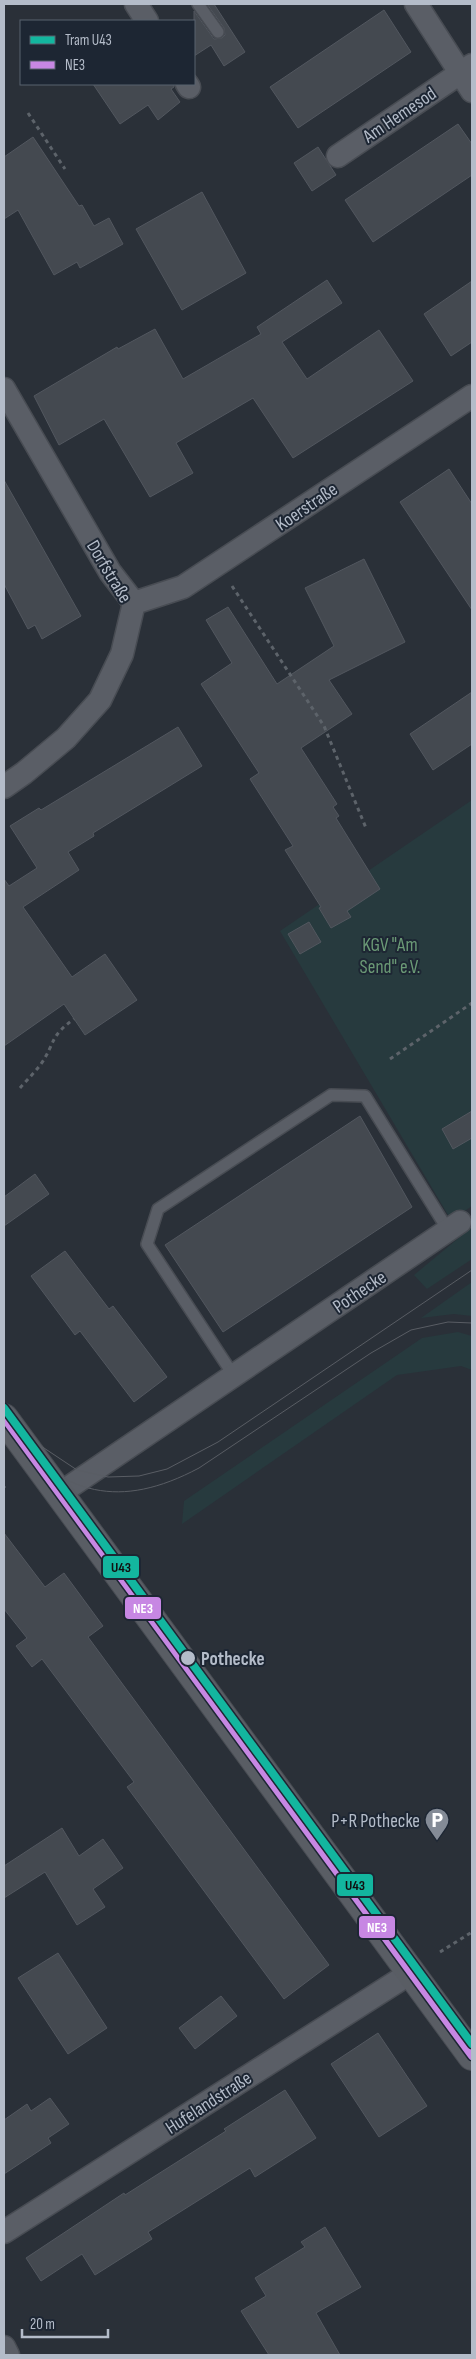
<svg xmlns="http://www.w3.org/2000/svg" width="476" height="2359" font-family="'Sofia Sans Condensed',sans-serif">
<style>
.green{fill:#273a3e}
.building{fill:#444950;stroke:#52575f}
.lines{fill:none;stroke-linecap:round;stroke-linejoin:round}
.service-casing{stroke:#484c53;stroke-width:14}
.minor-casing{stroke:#484c53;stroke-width:25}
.secondary-casing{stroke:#484c53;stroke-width:30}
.path{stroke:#5d636a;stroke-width:3;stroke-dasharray:4 4;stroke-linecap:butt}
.service{stroke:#5a5e66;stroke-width:11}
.minor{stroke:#5a5e66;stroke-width:22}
.secondary{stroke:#595d64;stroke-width:28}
.tram{stroke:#595d64;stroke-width:1}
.bus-1-casing{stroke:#1d2633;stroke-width:11}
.bus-1{stroke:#c787e3;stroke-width:8}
.tram-1-casing{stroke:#1d2633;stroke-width:11}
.tram-1{stroke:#13b69f;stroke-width:8}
.stop-dot{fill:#b4bcc9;stroke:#1d2633;stroke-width:2}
.labels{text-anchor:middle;stroke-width:4;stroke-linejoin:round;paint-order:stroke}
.street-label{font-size:19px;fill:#b4bcc9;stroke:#1d2633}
.park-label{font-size:19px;fill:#6b9a76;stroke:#1d2633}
.stop-label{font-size:19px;font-weight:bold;fill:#b4bcc9;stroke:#1d2633;text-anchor:start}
.poi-label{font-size:19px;fill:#b4bcc9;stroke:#1d2633;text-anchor:end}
.line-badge{stroke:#1d2633;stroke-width:2}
.badge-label{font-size:14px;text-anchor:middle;font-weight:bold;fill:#fff}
.pale-badge-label{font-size:14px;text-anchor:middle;font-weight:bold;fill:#111}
</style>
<rect width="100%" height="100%" fill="#2a3038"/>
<path class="green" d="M472,800V1206L451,1220L280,931Z
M472,1227V1259L427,1289L414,1275Z
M472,1282V1316L454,1314L421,1318Z
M458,1332L472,1336V1370L461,1366L397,1375L182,1524L184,1501L422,1338Z"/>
<path class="building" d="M207,4H214L245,52L224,66L211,45L194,56V11L214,39L222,38L225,35L224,28Z
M384,10L411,52L298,128L270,87Z
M93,84H174V87L171,89L180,102L158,120L148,105L120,124Z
M458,124L472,144V175L373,242L345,200Z
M33,137L79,206L82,205L94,226L109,218L123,244L80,268L77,262L54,275L18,210L4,219V157Z
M318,147L336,175L312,191L294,163Z
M202,192L246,273L182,310L136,229Z
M327,280L342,303L282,342L307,379L379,330L413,381L293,458L253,398L176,443L193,473L150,497L104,419L59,445L34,396L117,347L118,349L155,329L183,379L261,334L257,327Z
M472,281V342L451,356L424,314Z
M449,469L472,504V610L400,502Z
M4,480L81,616L42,639L35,625L28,629L4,584Z
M364,559L405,642L329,680L352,714L301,748L337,804L333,807L339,816L336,818L380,889L347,911L351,917L331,928L319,908L321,907L285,850L293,846L250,779L259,773L201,684L232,663L206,620L228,607L277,684L334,646L305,588Z
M472,692V744L433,770L410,734Z
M178,727L202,766L93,833L94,836L68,852L79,870L23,907L72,977L105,954L137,1000L85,1035L64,1004L4,1046V879L9,886L37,868L10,826L39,808L41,810Z
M309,922L321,942L300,954L288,934Z
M472,1111V1138L453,1149L442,1129Z
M360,1116L412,1207L223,1332L165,1245Z
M35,1174L49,1194L4,1226V1197Z
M65,1251L109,1309L113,1306L167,1377L134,1402L80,1331L75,1335L31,1276Z
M4,1533L45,1587L64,1573L103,1626L88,1637L329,1965L284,1999L127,1787L134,1782L42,1659L32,1667L16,1646L27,1638L4,1609Z
M62,1828L79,1856L103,1839L123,1868L93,1889L105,1907L77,1925L45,1872L4,1898V1866Z
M58,1953L107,2028L68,2054L18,1978Z
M221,1996L237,2016L195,2049L179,2028Z
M378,2033L427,2106L379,2137L331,2064Z
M285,2090L316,2138L255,2177L250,2168L148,2232L152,2239L95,2275L82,2254L41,2281L26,2258L124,2193L125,2195L226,2131L224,2129Z
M50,2098L69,2124L48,2138L51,2143L4,2174V2120L27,2104L31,2111Z
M325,2227L361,2287L316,2313L340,2355H269L241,2311L266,2296L255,2278L305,2247L301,2242Z"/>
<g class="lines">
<defs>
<path id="service" d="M198,4L218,32
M234,1376L147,1244L158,1209L331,1095L365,1096L448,1230"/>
<path id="minor" d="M136,4L147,21
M416,4L472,91
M187,84L189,87
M338,156L472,65
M4,389L110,572L134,603
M134,603L183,587L472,396
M4,787L24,773L66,738L100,700L122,654L134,603
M59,1494L460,1222
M4,2232L412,1972
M4,2347L8,2355"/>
<path id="secondary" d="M4,1418L472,2056"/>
</defs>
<use href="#service" class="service-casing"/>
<use href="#minor" class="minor-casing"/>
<use href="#secondary" class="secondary-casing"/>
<path class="path" d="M28,113L65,169
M232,586L324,726L366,828
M390,1059L472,1003
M20,1088C27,1080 35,1072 41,1064C56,1042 49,1037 74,1019
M4,1487L5,1486
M440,1952L472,1932"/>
<use href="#service" class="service"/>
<use href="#minor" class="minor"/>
<use href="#secondary" class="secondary"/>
<path class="tram" d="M10,1416L38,1444L77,1470L108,1477L139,1476L167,1469L218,1442L472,1270
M5,1430C64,1496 120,1510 199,1468L371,1353L411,1330L448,1322L472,1323"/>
<defs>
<path id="bus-1" d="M4,1418L472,2056"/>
</defs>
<use href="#bus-1" class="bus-1-casing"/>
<use href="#bus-1" class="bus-1"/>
<defs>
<path id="tram-1" d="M4,1408L472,2044"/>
</defs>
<use href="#tram-1" class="tram-1-casing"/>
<use href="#tram-1" class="tram-1"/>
</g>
<defs>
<symbol id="parking-pin" viewBox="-11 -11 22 30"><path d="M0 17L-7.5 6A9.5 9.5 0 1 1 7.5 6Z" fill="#848b96" stroke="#1d2633"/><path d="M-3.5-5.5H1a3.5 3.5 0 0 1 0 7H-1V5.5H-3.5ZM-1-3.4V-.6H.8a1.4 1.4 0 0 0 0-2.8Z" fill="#fff"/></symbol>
</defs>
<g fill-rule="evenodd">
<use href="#parking-pin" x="423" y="1806" width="28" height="38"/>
</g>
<circle class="stop-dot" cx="188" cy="1658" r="8"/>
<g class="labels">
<g class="street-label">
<text transform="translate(399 114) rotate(-34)" y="7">Am Hemesod</text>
<text transform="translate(306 506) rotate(-34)" y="7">Koerstraße</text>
<text transform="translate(110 571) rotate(59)" y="7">Dorfstraße</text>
<text transform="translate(359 1291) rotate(-34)" y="7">Pothecke</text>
<text transform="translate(208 2102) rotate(-33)" y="7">Hufelandstraße</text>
</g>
<g class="park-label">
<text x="390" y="951">KGV "Am<tspan x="390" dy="22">Send" e.V.</tspan></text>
</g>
<g class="stop-label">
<text x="201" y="1665">Pothecke</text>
</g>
<g class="poi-label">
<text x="420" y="1827">P+R Pothecke</text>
</g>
</g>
<g class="line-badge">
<rect x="102" y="1555" width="38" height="24" rx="5" fill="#13b69f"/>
<rect x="124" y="1596" width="38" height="24" rx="5" fill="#c787e3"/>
<rect x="336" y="1873" width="38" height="24" rx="5" fill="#13b69f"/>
<rect x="358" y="1915" width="38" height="24" rx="5" fill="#c787e3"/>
</g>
<g class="badge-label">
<text x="143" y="1613">NE3</text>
<text x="377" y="1932">NE3</text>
</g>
<g class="pale-badge-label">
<text x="121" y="1572">U43</text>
<text x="355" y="1890">U43</text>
</g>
<rect width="476" height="2359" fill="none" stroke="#b4bcc9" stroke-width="10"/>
<rect x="20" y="20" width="175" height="65" fill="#1d2633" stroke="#59626f"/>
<rect x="30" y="36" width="25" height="8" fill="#13b69f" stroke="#59626f"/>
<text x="65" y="45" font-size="15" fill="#b4bcc9">Tram U43</text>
<rect x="30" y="61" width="25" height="8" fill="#c787e3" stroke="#59626f"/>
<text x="65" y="70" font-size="15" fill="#b4bcc9">NE3</text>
<path d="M22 2329v8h86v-8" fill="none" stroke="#b4bcc9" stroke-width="2.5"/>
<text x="30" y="2329" font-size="15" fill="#b4bcc9" stroke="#1d2633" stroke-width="4" paint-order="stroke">20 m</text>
</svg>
